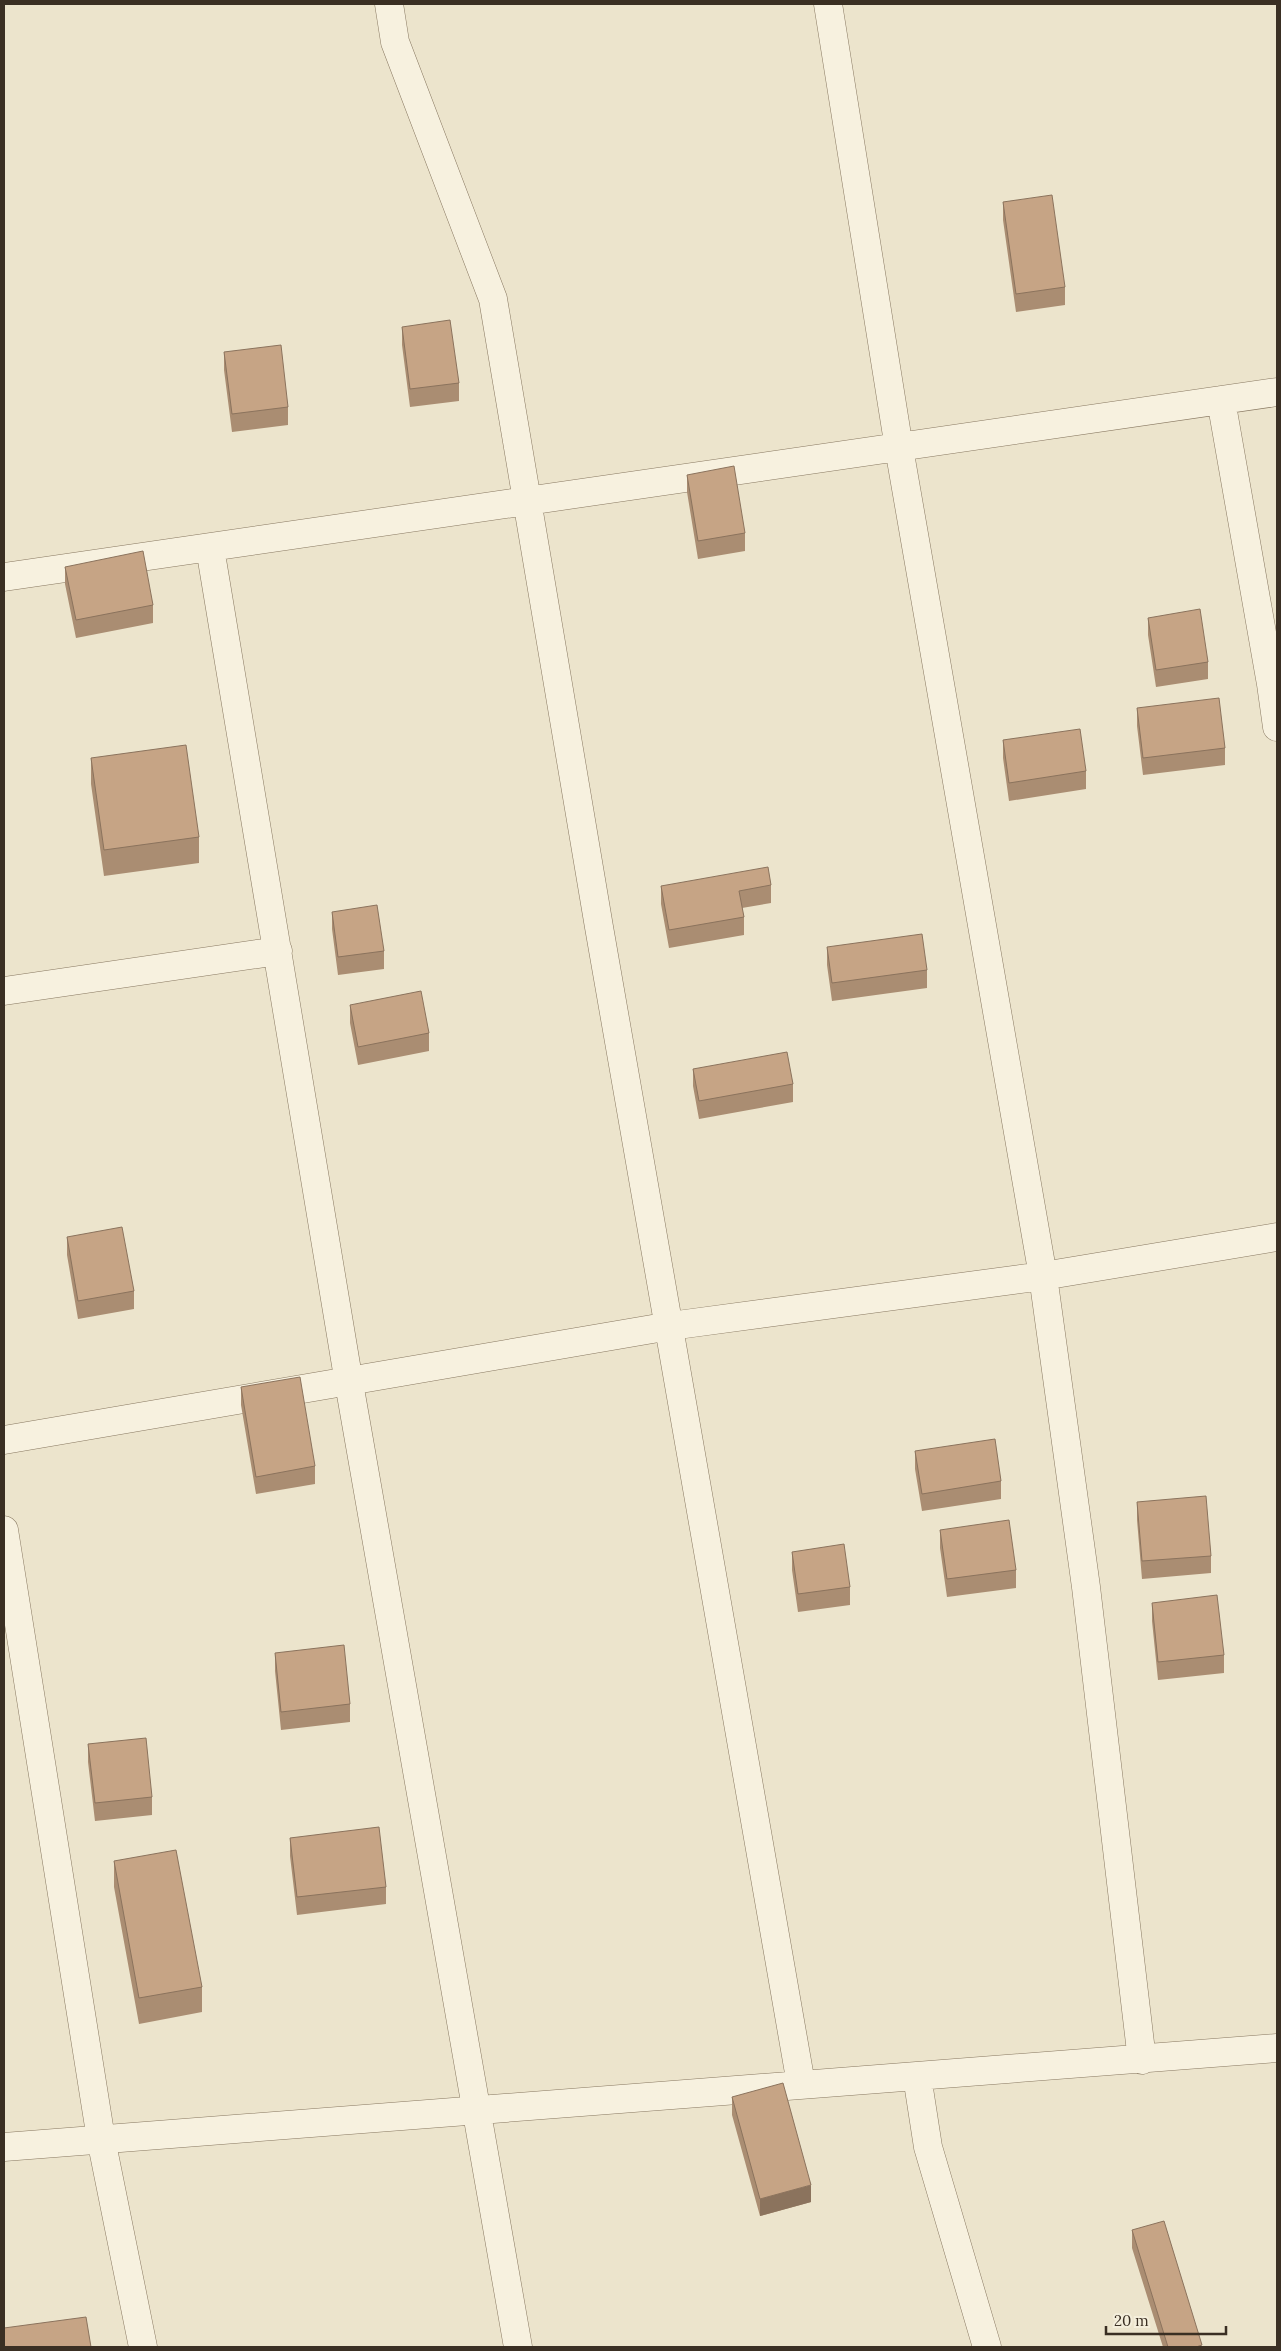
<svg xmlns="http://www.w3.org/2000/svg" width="1281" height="2351" font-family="Lora,serif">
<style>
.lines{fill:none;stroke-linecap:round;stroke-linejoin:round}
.street-casing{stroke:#887861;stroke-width:29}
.street{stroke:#f7f1df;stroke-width:28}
.wall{fill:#aa8d72}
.shaded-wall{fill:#8b735d}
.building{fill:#c6a485;stroke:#8b735d}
</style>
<rect width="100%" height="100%" fill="#ece4cc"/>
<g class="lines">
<defs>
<path id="street" d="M389,4L395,42L493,299L599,927L801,2084
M828,4L899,448L1043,1276L1086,1587L1142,2060
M1221,400L1271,684L1277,727
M210,548L349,1383L518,2347
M4,577L1277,392
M4,991L278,951
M4,1440L670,1326L1043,1276L1277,1237
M4,1530L101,2139L143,2347
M917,2076L928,2147L987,2347
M4,2147L1277,2048"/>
</defs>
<use href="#street" class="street-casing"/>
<use href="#street" class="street"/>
</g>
<path class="wall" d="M1003,202L1065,287V305L1016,312L1003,220Z
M402,327L459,383V401L410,407L402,345Z
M224,352L288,407V425L232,432L224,370Z
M687,475L745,533V551L698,559L687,492Z
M65,567L153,605V623L76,638L65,584Z
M1148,618L1208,662V679L1156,687L1148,635Z
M1137,708L1225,748V765L1143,775L1137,726Z
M1003,740L1086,771V789L1009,801L1003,758Z
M91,758L199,837V863L104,876L91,784Z
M771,885V903L742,908L744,917V935L669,948L661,904V886Z
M332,912L384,951V969L338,975L332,929Z
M827,947L927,970V988L832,1001L827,965Z
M350,1005L429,1033V1051L358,1065L350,1023Z
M693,1069L793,1084V1102L699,1119L693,1086Z
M67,1237L134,1291V1309L78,1319L67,1255Z
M241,1387L315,1466V1484L256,1494L241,1405Z
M915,1451L1001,1481V1499L922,1511L915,1469Z
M1137,1502L1211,1556V1573L1142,1579L1137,1520Z
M940,1530L1016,1570V1588L947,1597L940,1548Z
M792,1552L850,1587V1605L798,1612L792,1570Z
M1152,1603L1224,1655V1673L1158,1680L1152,1621Z
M275,1653L350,1704V1722L281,1730L275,1671Z
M88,1744L152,1797V1815L95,1821L88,1762Z
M290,1838L386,1887V1904L297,1915L290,1856Z
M114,1861L202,1987V2012L139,2024L114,1887Z
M732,2097L811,2202L760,2216L732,2115Z
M1132,2230L1202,2347H1163L1132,2248Z"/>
<path class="shaded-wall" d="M811,2185V2202L760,2216V2199Z"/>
<path class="building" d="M1052,195L1065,287L1016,294L1003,202Z
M450,320L459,383L410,389L402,327Z
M281,345L288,407L232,414L224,352Z
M734,466L745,533L698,541L687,475Z
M143,551L153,605L76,620L65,567Z
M1200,609L1208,662L1156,670L1148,618Z
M1219,698L1225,748L1143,758L1137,708Z
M1080,729L1086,771L1009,783L1003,740Z
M186,745L199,837L104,850L91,758Z
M768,867L771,885L739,891L744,917L669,930L661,886Z
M377,905L384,951L338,957L332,912Z
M922,934L927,970L832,983L827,947Z
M421,991L429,1033L358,1047L350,1005Z
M787,1052L793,1084L699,1101L693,1069Z
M122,1227L134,1291L78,1301L67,1237Z
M300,1377L315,1466L256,1477L241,1387Z
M995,1439L1001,1481L922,1494L915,1451Z
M1206,1496L1211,1556L1142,1561L1137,1502Z
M1009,1520L1016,1570L947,1579L940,1530Z
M844,1544L850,1587L798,1594L792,1552Z
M1217,1595L1224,1655L1158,1662L1152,1603Z
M344,1645L350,1704L281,1712L275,1653Z
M146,1738L152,1797L95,1803L88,1744Z
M379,1827L386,1887L297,1897L290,1838Z
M176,1850L202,1987L139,1998L114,1861Z
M783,2083L811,2185L760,2199L732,2097Z
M1164,2221L1202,2345L1196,2347H1168L1132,2230Z
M86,2317L91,2347H4V2328Z"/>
<rect width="1281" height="2351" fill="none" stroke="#3a2f23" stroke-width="10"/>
<path d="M1106 2326v8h120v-8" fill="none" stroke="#3a2f23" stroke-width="2.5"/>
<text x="1114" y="2326" font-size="15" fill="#3a2f23" stroke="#f4eedb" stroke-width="4" paint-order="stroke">20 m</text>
</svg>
